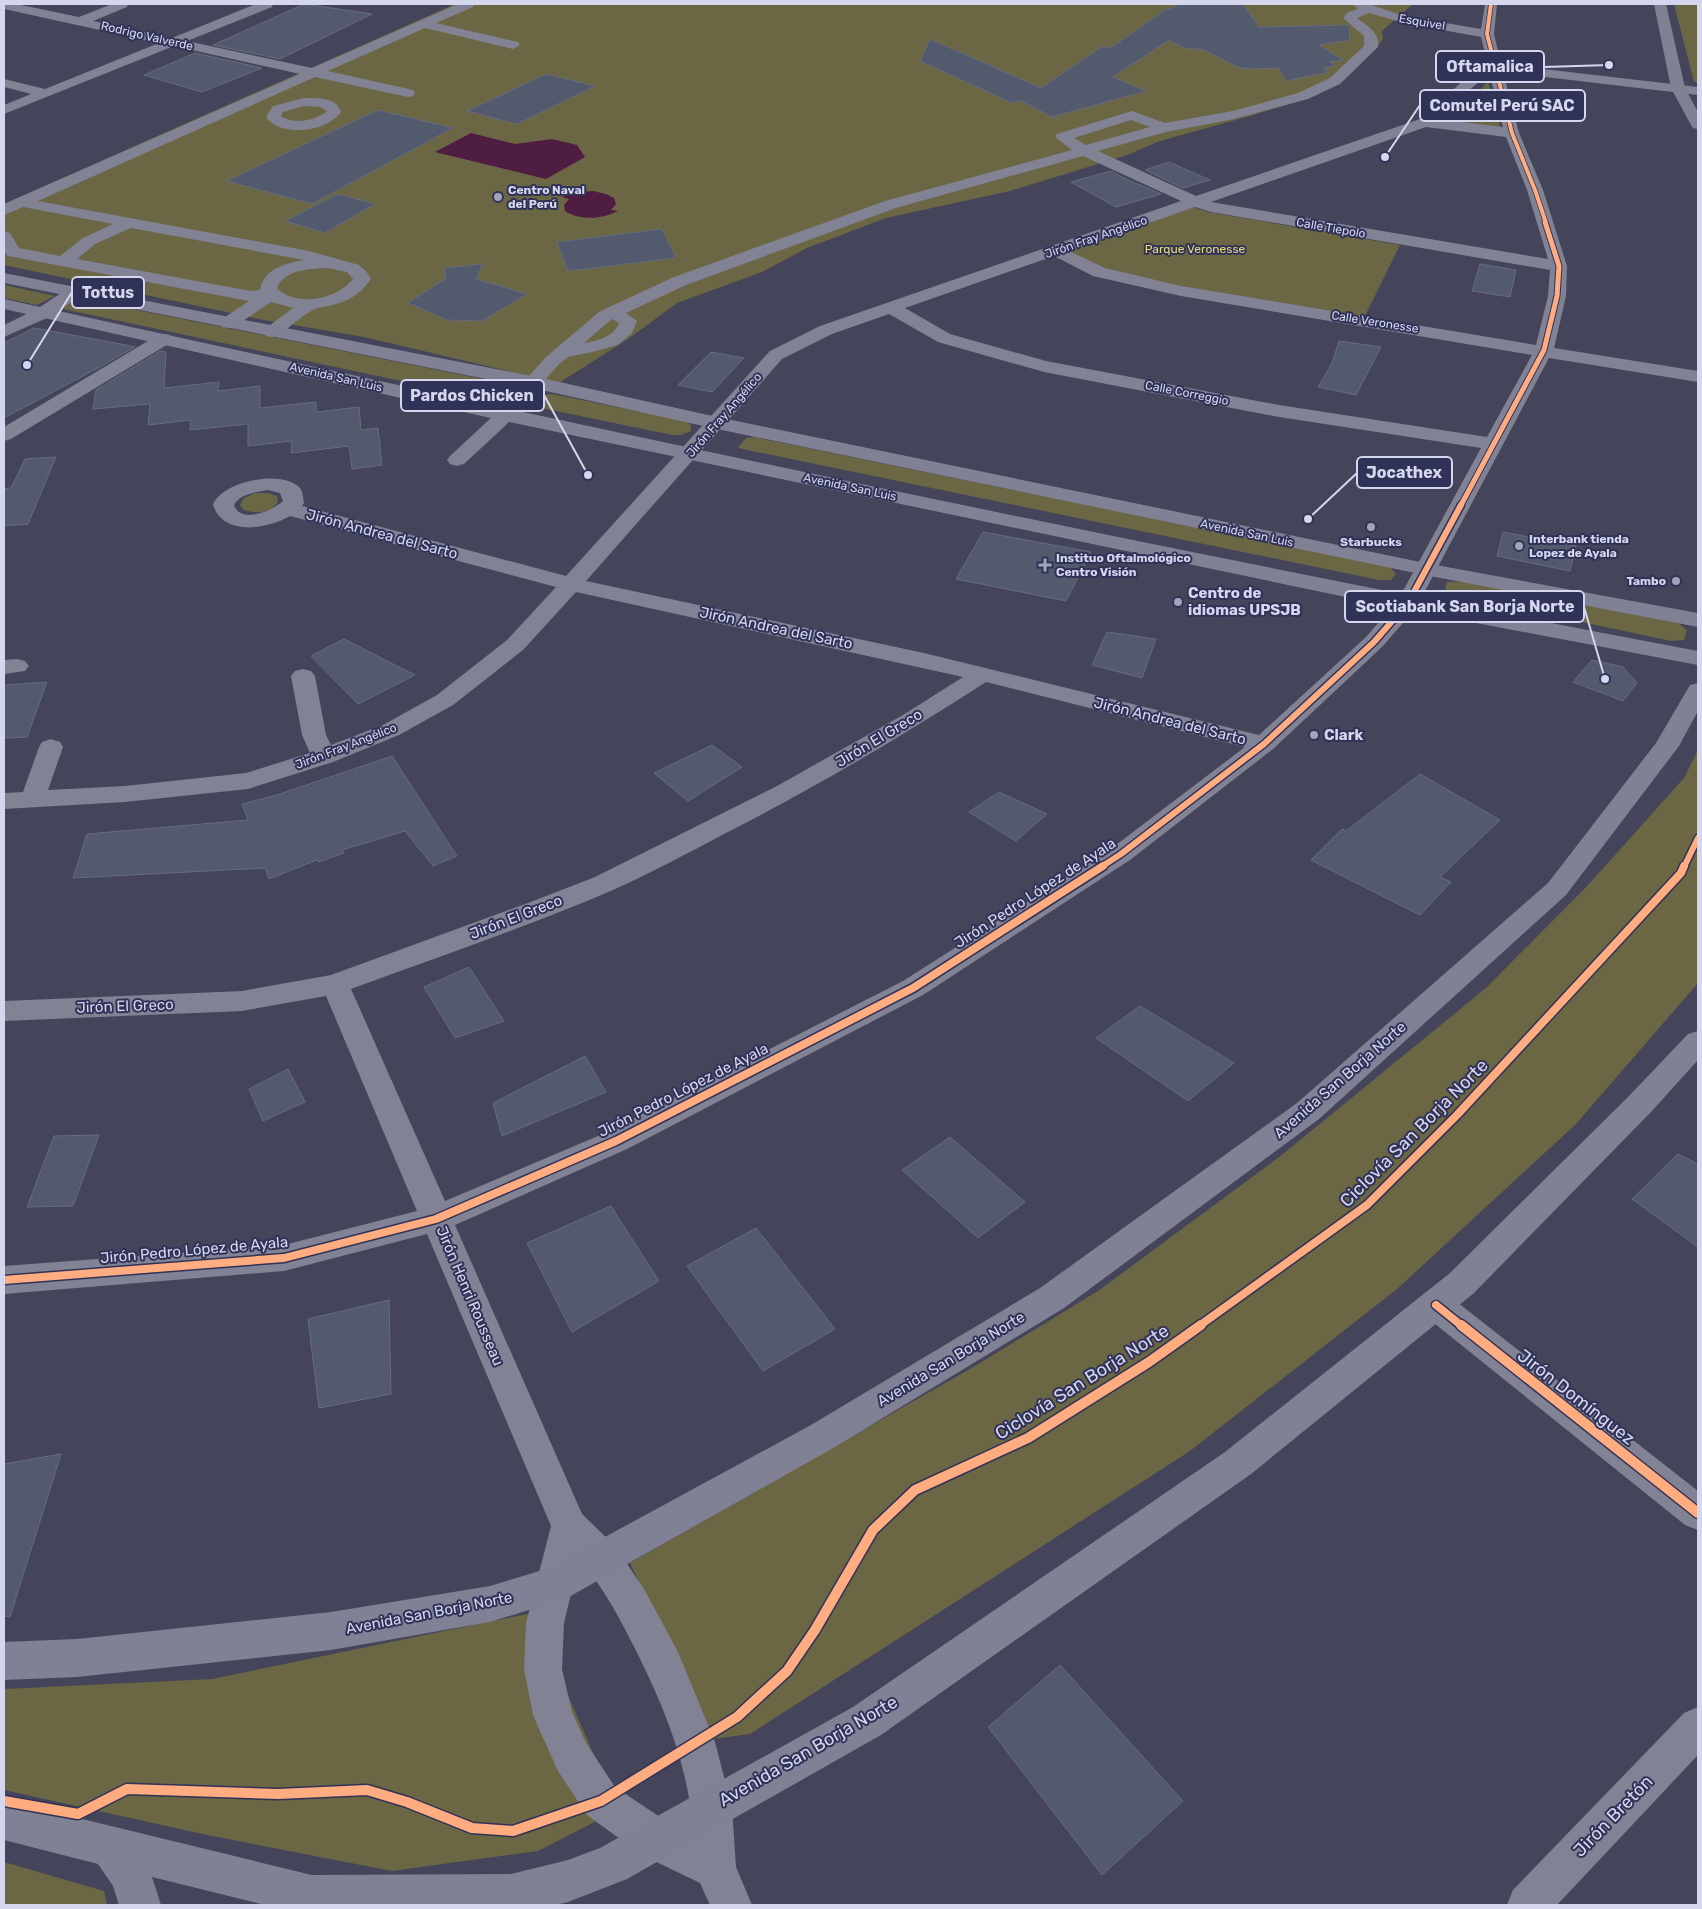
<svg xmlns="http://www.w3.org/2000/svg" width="1702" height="1909" font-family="Rubik,sans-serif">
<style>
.green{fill:#6b6643}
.water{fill:#4e1d41}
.building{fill:#535a6e;stroke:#676c7d}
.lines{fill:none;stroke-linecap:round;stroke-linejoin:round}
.minor{fill:#818293;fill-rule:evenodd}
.major{fill:#808195;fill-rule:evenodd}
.cycleway-far4-casing{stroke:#313258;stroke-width:5.5}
.cycleway-far3-casing{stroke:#313258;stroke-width:7}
.cycleway-far2-casing{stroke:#313258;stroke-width:9}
.cycleway-far1-casing{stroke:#313258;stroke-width:11}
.cycleway-casing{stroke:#313258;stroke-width:13}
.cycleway-far4{stroke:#ffac80;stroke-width:4}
.cycleway-far3{stroke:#ffac80;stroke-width:5}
.cycleway-far2{stroke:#ffac80;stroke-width:6}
.cycleway-far1{stroke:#ffac80;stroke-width:8}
.cycleway{stroke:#ffac80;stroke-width:10}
.poi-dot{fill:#a2a4ba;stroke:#313258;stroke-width:2}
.labels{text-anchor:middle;stroke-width:4;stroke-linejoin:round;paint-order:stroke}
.far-street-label{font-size:12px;fill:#d4d7ee;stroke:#313258}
.far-poi-label{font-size:12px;font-weight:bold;fill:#d4d7ee;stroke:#313258;text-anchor:start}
.far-park-label{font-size:12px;fill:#eadb75;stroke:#313258}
.street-label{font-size:15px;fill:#d4d7ee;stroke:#313258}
.poi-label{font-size:15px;font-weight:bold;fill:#d4d7ee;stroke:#313258;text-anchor:start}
.near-street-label{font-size:18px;fill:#d4d7ee;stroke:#313258}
.leader{fill:none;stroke:#d4d7ee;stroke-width:2}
.callout-dot{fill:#d4d7ee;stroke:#313258;stroke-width:2}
.callout{fill:#313258;stroke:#d4d7ee;stroke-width:2}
.callout-label{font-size:16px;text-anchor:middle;font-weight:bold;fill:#d4d7ee}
</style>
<rect width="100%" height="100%" fill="#44455a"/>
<path class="green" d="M455,4H1413L1382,31L1383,39L1375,50L1343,80L1314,96L1250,116L1160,141L1127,155L1010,191L886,218L807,248L762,272L677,303L631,337L559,383L364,337L264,320L4,265V204Z
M1674,4H1698V83L1694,82Z
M1488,82L1500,127L1448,121Z
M1193,207L1208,212L1400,245L1364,318L1183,287L1104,270L1068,252Z
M4,285L55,296L37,305L4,298Z
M82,299L503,383L505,390L499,396L486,399L63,309V305L70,300Z
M552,394L686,421L691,425V431L681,435H672L532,406L531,401L536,396Z
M754,437L1390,567L1396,574L1391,580H1379L742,449L738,447L746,438Z
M255,493H268L277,496L278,502C271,513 256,514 244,510L240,505L244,498Z
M1466,581L1678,623L1687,630L1684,640L1671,641L1455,595L1445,589L1447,582Z
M1698,750V983L1576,1124L1397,1289L1190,1451L750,1734L713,1739L630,1563L975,1366L1098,1291L1283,1154L1486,988L1589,884L1684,778Z
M532,1613L618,1810L538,1851L392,1871L207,1835L4,1790V1689L212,1679Z
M4,1862L104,1891L107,1905H4Z"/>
<path class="water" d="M471,133L515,144L552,139L577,145L585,157L546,179L435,152Z
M593,191L606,194L614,198L616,204L611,210L618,211C603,219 580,221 565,211L564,205L569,199L562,197L578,192Z"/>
<path class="building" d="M304,4L372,14L280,59L213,45Z
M1178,4H1243L1259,27L1349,25L1350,40L1319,45L1343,60L1330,62L1336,66L1323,68L1330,72L1286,81L1278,68L1250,69L1237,67L1204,50L1184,48L1169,40L1113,77L1146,91L1052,117L1021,101L1023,100L1012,103L920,61L930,39L1041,88L1101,47H1112L1166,9H1170Z
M195,53L262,68L202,92L144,75Z
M546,74L595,86L517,124L467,111Z
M378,110L453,128L312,204L226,181Z
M1169,162L1210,180L1183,188L1145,170Z
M1111,171L1124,178L1161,194L1116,207L1071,182Z
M338,194L375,204L325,233L285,221Z
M662,229L676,258L568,271L557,242Z
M483,264L476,279L527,294L482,321L447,320L408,303L445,279V268Z
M1480,264L1516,270L1510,297L1472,291Z
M34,328L121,344L135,347L100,367L4,418V343Z
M1339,341L1381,347L1356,395L1318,387L1332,363Z
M160,351L166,352L164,388L219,382L218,391L260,386V408L316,402V412L359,407L361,430L378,428L382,465L352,469L349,446L291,453L292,441L248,446V424L190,430L191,420L148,425L150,404L93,409L96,390Z
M711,352L744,358L712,392L678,385Z
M56,457L28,524L4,526V489L11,488L25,459Z
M983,532L1091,552L1066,601L956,579Z
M1503,532L1576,546L1570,571L1497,556Z
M1107,632L1156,639L1142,678L1092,665Z
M344,639L387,661L415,675L358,704L311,656Z
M1592,660L1623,667L1637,683L1623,701L1573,682Z
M47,682L27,737L4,738V685Z
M712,745L742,767L688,801L654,773Z
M392,756L457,856L433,866L405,831L342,850L344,853L319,862L317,860L269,879L265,868L73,878L87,834L248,820L242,804L277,795Z
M1420,774L1500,820L1440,877L1451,882L1420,915L1311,860L1342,829L1346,831Z
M999,792L1047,814L1016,841L969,812Z
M469,967L504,1021L455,1038L424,987Z
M1140,1006L1234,1063L1188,1101L1096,1038Z
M585,1056L606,1092L502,1136L493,1103Z
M288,1069L305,1102L263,1121L249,1089Z
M99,1135L73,1206L27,1207L54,1136Z
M950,1137L1025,1202L978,1238L902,1170Z
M1678,1154L1698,1164V1247L1632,1199Z
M611,1206L659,1281L572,1332L527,1243Z
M756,1228L835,1329L763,1371L687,1266Z
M389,1300L391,1394L319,1408L308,1319Z
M61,1454L10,1617L4,1616V1464Z
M1060,1665L1183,1801L1102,1875L988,1727Z"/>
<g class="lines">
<path class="minor" d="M4,4H16L79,17L112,4H128L127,7L93,21L172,38L256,4H273L272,7L187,41L312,68L458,4H474L473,7L436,23L518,42L520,45L513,49L425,28L328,71L413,90L415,93L413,96L408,97L315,77L38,201L309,251L359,265L366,271L371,279C360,295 347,302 329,306C324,307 318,307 313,310C301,316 289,328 278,336L272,337L266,336L263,332L266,328L293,308L271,302L234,327L228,328L222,327L219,323L222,319L249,301L8,256L4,252V231L10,233L19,248L60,256L83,238L113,224L23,207L4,215V204L300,74L174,46L4,114V105L31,94L4,87V79L45,89L159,43L4,9ZM131,228L304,260C286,263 263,269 260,290L251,291L77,259L95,244ZM328,268L347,272L353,279C338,299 296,308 277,288C285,269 310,269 328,268Z
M1353,4H1369L1404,16L1481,29L1485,4H1497L1494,34L1501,64L1698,87V95L1503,72L1519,133L1543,190L1567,266L1566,296L1554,348L1698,371V382L1549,358L1416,608L1382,647L1273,749L1130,860L923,995L627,1149L455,1225L582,1514L615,1546L644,1589L678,1652L715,1742L732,1808L736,1867L752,1905H710L700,1883L642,1855L587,1815L558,1771L539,1729L533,1715L524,1669L526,1623L551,1526L427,1234L284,1271L4,1294V1266L284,1245L417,1211L326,996L242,1011L4,1021V1001L242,991L331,975L528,903L595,877L777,786L903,715L963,677L576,592L523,650L453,705L399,735L333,762L248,789L125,802L4,809V793L23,792L39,747L42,742L51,739L60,742L63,747L48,790L125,786L246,773L310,753L302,735L291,676L295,671L303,669L311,671L315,676L326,735L331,745L383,725L437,695L507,640L556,587L290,516C267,529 224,537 213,505C222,481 282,469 300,488C303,492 303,498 304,503L302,506L566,576L770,351L820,326L1181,201L1083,156L896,208L686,285L626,313L637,321L632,333L618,345L592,352L568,357L558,365L506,425L464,464L457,466L450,464L447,460L450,456L492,417L546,357L599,312L607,308L674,277L885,201L1072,150L1055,137L1057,134L1132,111L1165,123L1233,111L1298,93L1330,78L1364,46V36L1343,18L1348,12L1358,9ZM1369,13L1404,23L1481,37L1488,65L1473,72L1420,119L1196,196L1098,151L1166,132L1234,119L1308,99L1340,84L1378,47C1380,32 1367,26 1357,18ZM1490,75L1503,127L1437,119L1483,78ZM1131,120L1150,127L1086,145L1074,138ZM1426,127L1506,137L1527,190L1548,259L1211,202ZM1195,207L1211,212L1550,270L1548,296L1536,345L1181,286L1105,268L1069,251ZM1054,256L1093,276L1181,296L1532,355L1487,437L1279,405L1046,361L950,334L905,308ZM889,314L938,342L1044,372L1279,417L1481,448L1398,600L1366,637L1259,735L924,653L586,581L782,359L832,334ZM612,319L619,323C614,337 597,341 584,343ZM268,490L280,493L283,501C273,510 241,525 234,505C239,494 257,492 268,490ZM986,682L1245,747L1112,848L903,981L605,1133L445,1201L351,989C438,957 527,927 613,890C651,873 688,853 724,834C814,788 901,737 986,682ZM579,1560C600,1582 615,1610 629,1637C661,1699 690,1765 693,1836L672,1825L615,1787L586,1743L572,1712L562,1669L564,1623Z
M304,98C317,98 337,97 341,112C327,132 281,138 266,117L273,106ZM304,106L320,107L327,111C315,121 294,125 281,116L283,112Z
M73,288L79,289L82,293L79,297L49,317L4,337V325L37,309L67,289Z
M164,334L170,335L173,339L170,343L11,439L4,441V427L158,335Z
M17,659L25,661L29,666L25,671L4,674V660Z
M1436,1291L1448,1295L1698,1491V1530L1685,1525L1424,1315L1420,1305L1424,1295Z
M1698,1707V1755L1557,1905H1507L1513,1890L1684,1713Z"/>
<path class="major" d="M1654,4H1666L1685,88L1698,112V129L1693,128L1691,125L1671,88Z
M4,273L537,377L717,417L1425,563L1698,613V627L1425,575L717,429L537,389L4,283Z
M4,299C567,423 1131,544 1698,651V665L1408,610L504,421L4,309Z
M1698,683V711L1679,746L1566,895L1319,1119L1064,1308L835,1447L567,1598L490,1622L331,1650L77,1677L4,1680V1642L77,1639L331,1612L490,1586L546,1569L811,1425L1040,1288L1297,1103L1548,883L1656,743L1690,685Z
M1698,1031V1060L1651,1112L1474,1293L1251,1474L881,1735L627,1879L568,1902L555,1905H265L152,1877L161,1905H119L113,1886L98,1864L4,1840V1800L312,1875L511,1874L568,1860L600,1848L853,1707L1225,1452L1450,1273L1629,1096L1688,1034Z"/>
<defs>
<path id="cycleway-far4" d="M1491,4L1487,34L1512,133L1535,190L1546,223"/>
<path id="cycleway-far3" d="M1460,507L1544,350L1557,296L1559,266L1545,222"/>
<path id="cycleway-far2" d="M1101,867L1121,854L1264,744L1374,642L1408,603L1461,505
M1684,867L1698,838"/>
<path id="cycleway-far1" d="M4,1280L284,1258L436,1219L616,1141L913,988L1103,866
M1436,1305L1462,1326
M1199,1326L1367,1205L1457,1115L1681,873L1684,866"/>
<path id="cycleway" d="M1461,1325L1698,1513
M4,1801L78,1814L127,1789L278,1794L367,1790L407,1802L472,1828L513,1831L601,1801L737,1717L787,1671L815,1630L873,1530L915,1490L1028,1438L1149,1362L1201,1325"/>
</defs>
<use href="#cycleway-far4" class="cycleway-far4-casing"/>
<use href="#cycleway-far3" class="cycleway-far3-casing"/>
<use href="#cycleway-far2" class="cycleway-far2-casing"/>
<use href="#cycleway-far1" class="cycleway-far1-casing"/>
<use href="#cycleway" class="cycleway-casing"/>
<use href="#cycleway-far4" class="cycleway-far4"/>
<use href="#cycleway-far3" class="cycleway-far3"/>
<use href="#cycleway-far2" class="cycleway-far2"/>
<use href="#cycleway-far1" class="cycleway-far1"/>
<use href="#cycleway" class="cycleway"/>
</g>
<g class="poi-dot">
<circle cx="498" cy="197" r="5"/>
<circle cx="1371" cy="527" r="5"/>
<circle cx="1519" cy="546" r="5"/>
<path d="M1042.5 557.5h5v5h5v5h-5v5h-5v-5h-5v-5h5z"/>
<circle cx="1676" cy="581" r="5"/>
<circle cx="1178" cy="602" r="5"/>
<circle cx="1314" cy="735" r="5"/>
</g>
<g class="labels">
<g class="far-street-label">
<text transform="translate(1422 22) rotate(10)" y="4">Esquivel</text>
<text transform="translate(147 36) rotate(13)" y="4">Rodrigo Valverde</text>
<text transform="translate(1331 228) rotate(10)" y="4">Calle Tiepolo</text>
<text transform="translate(1096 237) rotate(-19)" y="4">Jirón Fray Angélico</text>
<text transform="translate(1375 322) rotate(9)" y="4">Calle Veronesse</text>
<text transform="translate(336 377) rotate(13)" y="4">Avenida San Luis</text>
<text transform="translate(1187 393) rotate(11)" y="4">Calle Correggio</text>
<text transform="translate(724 415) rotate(-49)" y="4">Jirón Fray Angélico</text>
<text transform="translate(850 487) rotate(12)" y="4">Avenida San Luis</text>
<text transform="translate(1247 533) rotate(12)" y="4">Avenida San Luis</text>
<text transform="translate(346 746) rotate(-21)" y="4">Jirón Fray Angélico</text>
</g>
<g class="far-poi-label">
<text x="508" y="194">Centro Naval<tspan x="508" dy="14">del Perú</tspan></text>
<text x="1529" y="543">Interbank tienda<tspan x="1529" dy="14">Lopez de Ayala</tspan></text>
<text x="1371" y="546" text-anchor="middle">Starbucks</text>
<text x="1056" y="562">Instituo Oftalmológico<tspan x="1056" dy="14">Centro Visión</tspan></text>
<text x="1666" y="585" text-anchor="end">Tambo</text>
</g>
<g class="far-park-label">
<text x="1195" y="253">Parque Veronesse</text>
</g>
<g class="street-label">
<text transform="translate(382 534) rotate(15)" y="5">Jirón Andrea del Sarto</text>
<text transform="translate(776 628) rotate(12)" y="5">Jirón Andrea del Sarto</text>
<text transform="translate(1170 721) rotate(14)" y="5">Jirón Andrea del Sarto</text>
<text transform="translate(879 738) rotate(-31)" y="5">Jirón El Greco</text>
<text transform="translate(1035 893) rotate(-33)" y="5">Jirón Pedro López de Ayala</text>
<text transform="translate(516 917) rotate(-21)" y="5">Jirón El Greco</text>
<text transform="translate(125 1006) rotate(-2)" y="5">Jirón El Greco</text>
<text transform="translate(1340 1080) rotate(-41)" y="5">Avenida San Borja Norte</text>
<text transform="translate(683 1090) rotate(-27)" y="5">Jirón Pedro López de Ayala</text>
<text transform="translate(194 1250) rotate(-5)" y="5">Jirón Pedro López de Ayala</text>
<text transform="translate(470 1296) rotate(67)" y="5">Jirón Henri Rousseau</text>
<text transform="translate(951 1359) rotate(-31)" y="5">Avenida San Borja Norte</text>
<text transform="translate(429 1613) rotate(-11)" y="5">Avenida San Borja Norte</text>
</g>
<g class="poi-label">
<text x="1188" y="598">Centro de<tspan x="1188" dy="17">idiomas UPSJB</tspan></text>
<text x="1324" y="740">Clark</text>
</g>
<g class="near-street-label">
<text transform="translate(1414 1133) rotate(-45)" y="6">Ciclovía San Borja Norte</text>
<text transform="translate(1082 1382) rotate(-32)" y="6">Ciclovía San Borja Norte</text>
<text transform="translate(1576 1397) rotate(38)" y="6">Jirón Domínguez</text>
<text transform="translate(808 1751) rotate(-30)" y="6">Avenida San Borja Norte</text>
<text transform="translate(1613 1816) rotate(-46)" y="6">Jirón Bretón</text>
</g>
</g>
<path class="leader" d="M1609 65L1544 67M1385 157L1420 105M27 365L72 292M588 475L544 395M1308 519L1357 473M1605 679L1584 607"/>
<g class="callout-dot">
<circle cx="1609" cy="65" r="5"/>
<circle cx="1385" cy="157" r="5"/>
<circle cx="27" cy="365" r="5"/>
<circle cx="588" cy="475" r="5"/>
<circle cx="1308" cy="519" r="5"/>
<circle cx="1605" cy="679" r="5"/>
</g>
<g class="callout">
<rect x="1436" y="51" width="108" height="31" rx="5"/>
<rect x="1420" y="90" width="165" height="31" rx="5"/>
<rect x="72" y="277" width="72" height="31" rx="5"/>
<rect x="401" y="380" width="143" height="31" rx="5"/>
<rect x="1357" y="457" width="95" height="31" rx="5"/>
<rect x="1345" y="591" width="239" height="31" rx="5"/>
</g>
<g class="callout-label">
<text x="1490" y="72">Oftamalica</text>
<text x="1502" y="111">Comutel Perú SAC</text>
<text x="108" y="298">Tottus</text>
<text x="472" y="401">Pardos Chicken</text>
<text x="1404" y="478">Jocathex</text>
<text x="1465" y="612">Scotiabank San Borja Norte</text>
</g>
<rect width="1702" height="1909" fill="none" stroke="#d4d7ee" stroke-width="10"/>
</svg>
